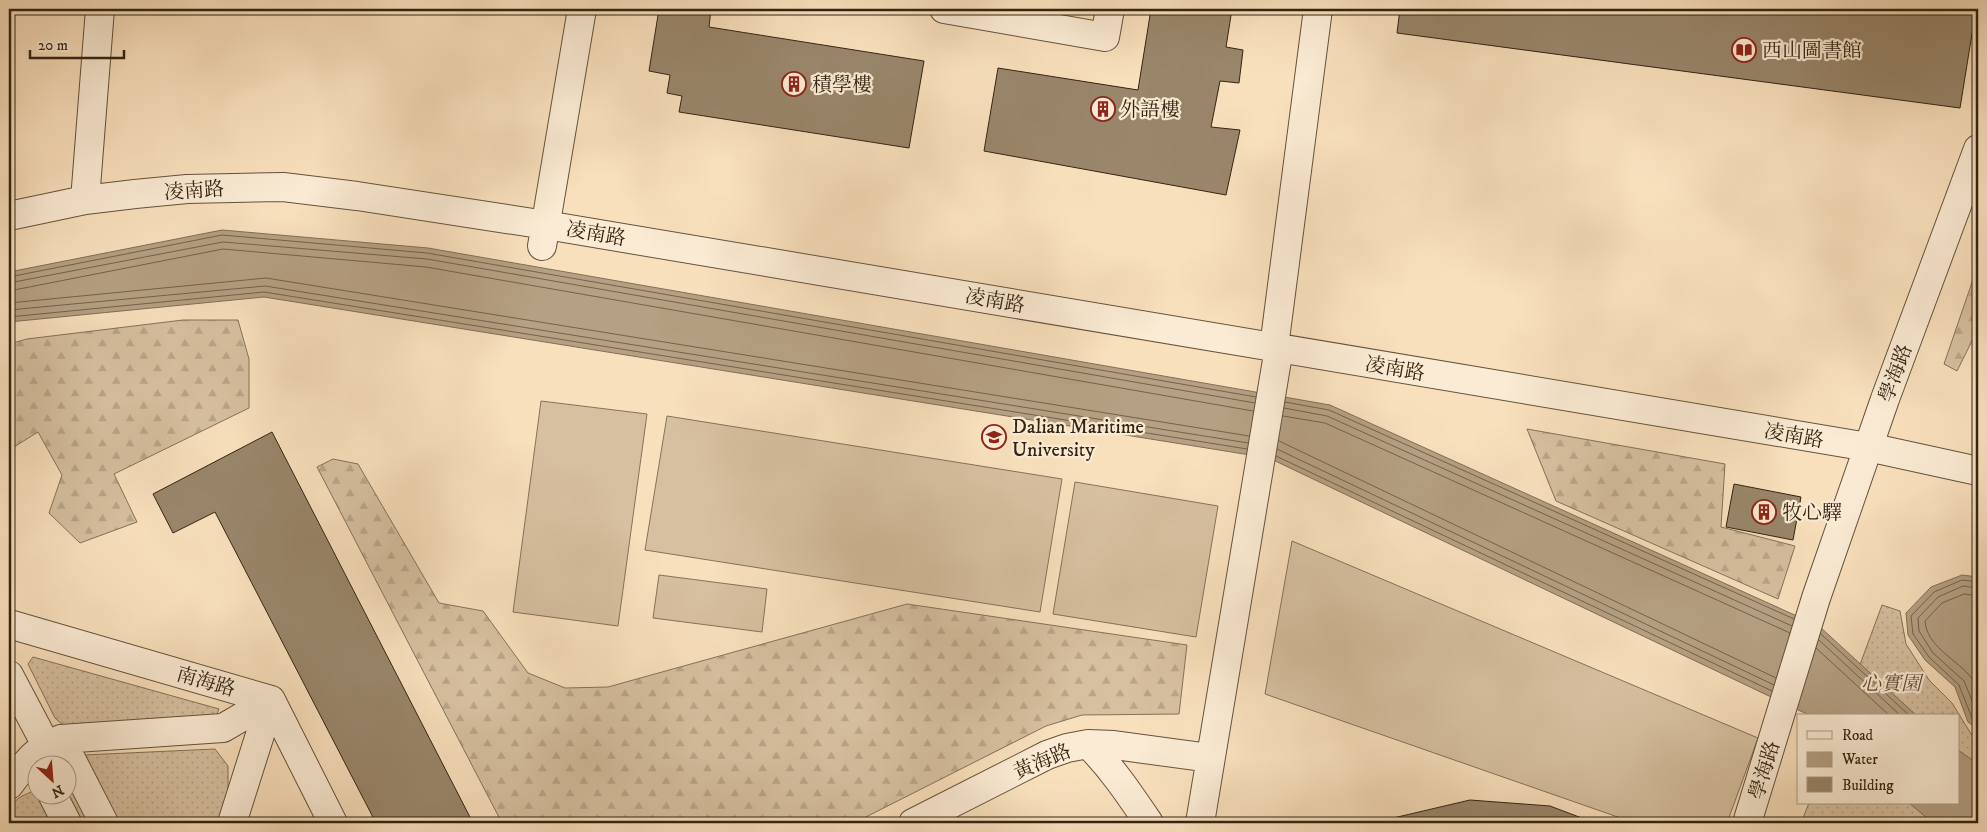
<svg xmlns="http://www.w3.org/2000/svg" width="1987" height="832" font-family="'IM FELL DW Pica','Noto Serif SC',serif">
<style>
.grass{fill:url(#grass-dots);stroke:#847259}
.forest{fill:url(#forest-firs);stroke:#847259}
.pitch{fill:#d7c0a0;stroke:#847259}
.water{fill:#b5a083;stroke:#816e56}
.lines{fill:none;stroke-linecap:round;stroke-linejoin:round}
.shore{stroke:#74624a;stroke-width:1}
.building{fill:#99866b;stroke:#322412}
.minor-casing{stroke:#64533d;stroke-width:30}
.minor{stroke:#fbebd4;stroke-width:28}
.labels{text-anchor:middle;stroke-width:4.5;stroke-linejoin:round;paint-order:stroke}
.poi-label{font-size:20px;fill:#322412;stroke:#fbebd4;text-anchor:start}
.street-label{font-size:20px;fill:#322412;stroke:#fbebd4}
.park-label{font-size:20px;font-style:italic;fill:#5b4b36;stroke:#fbebd4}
</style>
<defs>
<pattern id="grass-dots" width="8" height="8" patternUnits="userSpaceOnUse" patternTransform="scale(1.25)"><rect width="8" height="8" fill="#d7c0a0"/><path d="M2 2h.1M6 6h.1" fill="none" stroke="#b9a589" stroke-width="1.8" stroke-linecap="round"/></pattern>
<pattern id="forest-firs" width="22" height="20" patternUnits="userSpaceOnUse" patternTransform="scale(1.25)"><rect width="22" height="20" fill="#d7c0a0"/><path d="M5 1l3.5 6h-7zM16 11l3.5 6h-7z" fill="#b9a589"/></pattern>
</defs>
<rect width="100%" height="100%" fill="#f9e0bd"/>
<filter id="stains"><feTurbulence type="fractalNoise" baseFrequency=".004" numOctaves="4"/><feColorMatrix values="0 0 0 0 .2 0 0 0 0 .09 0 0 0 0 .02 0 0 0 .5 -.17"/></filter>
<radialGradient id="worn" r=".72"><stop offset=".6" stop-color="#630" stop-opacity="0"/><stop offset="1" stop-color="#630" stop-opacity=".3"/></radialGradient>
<path class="grass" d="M1882,605L1900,611L1906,644L1929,680L1952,703L1978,745V823H1801L1809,803H1958V716H1841Z
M33,657L219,709L216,716L64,726L55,718L28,664Z
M215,749L228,766V791L218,823H115L84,755Z
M68,771L94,823H78L68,794Z
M34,791L38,794L41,795L60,823H9C9,803 15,798 34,791Z"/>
<path class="forest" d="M1978,265V329L1957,371L1944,364Z
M183,320H238L249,359V408L114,474L137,522L80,543L49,513L62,475L38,432L9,450V344L27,339Z
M1527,429L1725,464L1721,527L1795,546L1778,599L1556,501Z
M333,459L358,464L439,603L483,611L528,673L565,688L608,687L907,604L1187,645L1179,714L1082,715L1046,726L854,823H502L317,467Z"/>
<path class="pitch" d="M541,401L647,414L618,626L513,612Z
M667,416L1062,479L1040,612L645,550Z
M1075,482L1218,506L1196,637L1053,614Z
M1292,541L1758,738L1727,823H1635L1265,694Z
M659,575L767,589L762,632L653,618Z"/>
<path class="water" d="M222,230L428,248L1330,405L1819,626L1917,716H1811L1269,458L264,297L9,322V272Z
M1962,575L1978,577V729L1968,722L1955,687L1925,660L1908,635L1906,613L1931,587Z
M1958,750L1978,764V823H1933L1909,803H1958Z"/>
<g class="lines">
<path class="shore" d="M9,277L222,235L427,253L1256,397
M9,283L223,242L427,259L1255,403
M9,291L223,249L426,267L1253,411
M9,303L266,278L1249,436
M9,310L265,286L1248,443
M9,317L264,292L1247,449
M1285,402L1329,410L1794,619
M1284,408L1327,416L1792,626
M1283,416L1325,423L1790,633
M1279,441L1776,678
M1277,449L1774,685
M1276,456L1772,691
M1978,582L1962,580L1934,592L1911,616L1913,634L1929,657L1959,685L1972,718L1978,723
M1978,588L1963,586L1938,597L1918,618L1919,631L1933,653L1964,681L1978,715
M1978,596L1964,594L1942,603L1925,621C1927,646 1954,658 1969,675C1974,680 1976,689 1978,696
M1821,634L1910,716
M1819,640L1901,716
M1816,648L1890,716"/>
</g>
<path class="building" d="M659,9H711L709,27L924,61L909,148L679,112L682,96L667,93L670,75L649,71Z
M1151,9H1232L1226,47L1243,50L1239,83L1220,81L1211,127L1240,130L1226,195L984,151L998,68L1138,90Z
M1400,9H1976L1960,108L1397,33Z
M272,432L473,823H376L215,512L173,533L153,494Z
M1734,484L1801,497L1793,540L1726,527Z
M1470,800L1550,806L1595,823H1379L1389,819Z"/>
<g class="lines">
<defs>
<path id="minor" d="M944,9L1105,37L1110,9
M85,200L100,9
M9,216L85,200L135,194L187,189L283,187L357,196L546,225L1868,447L1978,471
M542,246L582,9
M1274,347L1318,9
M9,624L271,700L333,823
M9,675L46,745
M61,739L104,823
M1088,744C1112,768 1130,795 1149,823
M9,785C27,762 34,750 61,739L223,728L271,700
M52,794L67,823
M232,823L271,700
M913,823L1047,755L1067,748L1088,744L1114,745L1210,758
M1200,823L1279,348
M1747,823L1816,598L1885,399L1978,149"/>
</defs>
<use href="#minor" class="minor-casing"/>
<use href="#minor" class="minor"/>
</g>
<defs>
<symbol id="library-ring" viewBox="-11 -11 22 22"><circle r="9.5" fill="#fbebd4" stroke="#8f2418" stroke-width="1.5"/><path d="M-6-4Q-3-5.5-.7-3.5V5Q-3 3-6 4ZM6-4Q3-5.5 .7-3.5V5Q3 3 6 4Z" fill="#8f2418"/></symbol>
<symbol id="building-ring" viewBox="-11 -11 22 22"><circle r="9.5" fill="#fbebd4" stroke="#8f2418" stroke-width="1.5"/><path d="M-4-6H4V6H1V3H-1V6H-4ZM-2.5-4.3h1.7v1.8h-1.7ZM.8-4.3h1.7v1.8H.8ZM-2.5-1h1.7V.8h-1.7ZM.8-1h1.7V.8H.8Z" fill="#8f2418"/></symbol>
<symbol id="university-ring" viewBox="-11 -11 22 22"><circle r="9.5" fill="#fbebd4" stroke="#8f2418" stroke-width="1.5"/><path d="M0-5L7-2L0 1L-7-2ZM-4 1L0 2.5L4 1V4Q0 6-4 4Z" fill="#8f2418"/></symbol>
</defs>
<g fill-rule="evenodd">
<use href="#library-ring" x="1730" y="36" width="28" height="28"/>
<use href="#building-ring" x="780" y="70" width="28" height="28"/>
<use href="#building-ring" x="1089" y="95" width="28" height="28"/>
<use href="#university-ring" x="980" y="423" width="28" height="28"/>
<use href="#building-ring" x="1750" y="498" width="28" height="28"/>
</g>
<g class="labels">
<g class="poi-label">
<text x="1762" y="57">西山圖書館</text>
<text x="812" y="91">積學樓</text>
<text x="1120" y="116">外語樓</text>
<text x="1012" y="433">Dalian Maritime<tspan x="1012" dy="23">University</tspan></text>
<text x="1782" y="519">牧心驛</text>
</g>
<g class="street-label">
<text transform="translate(194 190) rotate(-4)" y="7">凌南路</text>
<text transform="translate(596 233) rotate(10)" y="7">凌南路</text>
<text transform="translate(995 300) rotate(10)" y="7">凌南路</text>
<text transform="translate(1395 368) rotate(10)" y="7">凌南路</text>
<text transform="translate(1895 373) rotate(-70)" y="7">學海路</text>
<text transform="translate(1794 435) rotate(10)" y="7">凌南路</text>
<text transform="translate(206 681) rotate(16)" y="7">南海路</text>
<text transform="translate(1042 761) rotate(-23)" y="7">黃海路</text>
<text transform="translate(1764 770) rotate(-73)" y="7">學海路</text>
</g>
<g class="park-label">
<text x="1891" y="690">心實園</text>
</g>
</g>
<rect width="1987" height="832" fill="none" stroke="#f9e0bd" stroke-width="30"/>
<rect x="10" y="10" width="1967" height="812" fill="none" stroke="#322412" stroke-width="2.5"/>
<rect x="15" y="15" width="1957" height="802" fill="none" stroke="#322412"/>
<rect x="1797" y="714" width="162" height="90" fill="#fbebd4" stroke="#ab9b86"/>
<rect x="1807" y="731" width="25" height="8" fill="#fbebd4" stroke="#ab9b86"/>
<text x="1842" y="740" font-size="15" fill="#322412">Road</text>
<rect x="1807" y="752" width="25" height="15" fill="#b5a083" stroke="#ab9b86"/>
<text x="1842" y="764" font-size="15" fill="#322412">Water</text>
<rect x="1807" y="777" width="25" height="15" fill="#99866b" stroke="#ab9b86"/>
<text x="1842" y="790" font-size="15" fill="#322412">Building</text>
<g transform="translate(52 780) rotate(154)"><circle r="24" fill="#fbebd4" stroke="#ab9b86"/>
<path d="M0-4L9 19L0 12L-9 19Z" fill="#8f2418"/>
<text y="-8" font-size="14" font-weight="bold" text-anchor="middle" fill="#322412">N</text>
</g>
<path d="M30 50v8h94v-8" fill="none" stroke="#322412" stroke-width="2.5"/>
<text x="38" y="50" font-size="15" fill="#322412" stroke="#fbebd4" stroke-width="4" paint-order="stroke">20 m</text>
<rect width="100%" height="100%" filter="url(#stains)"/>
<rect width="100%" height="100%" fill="url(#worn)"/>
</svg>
